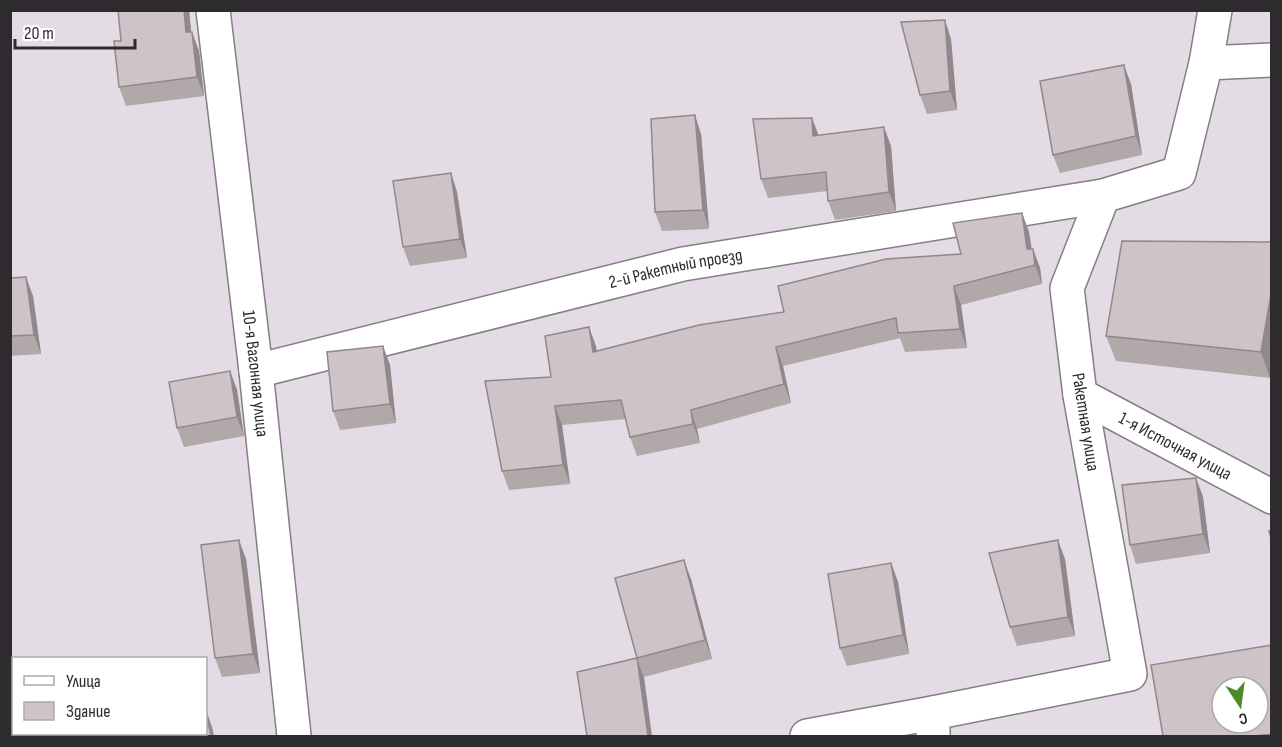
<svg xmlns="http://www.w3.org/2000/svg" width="1282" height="747" font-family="'Sofia Sans Condensed',sans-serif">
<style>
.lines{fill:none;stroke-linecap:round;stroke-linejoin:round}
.minor-casing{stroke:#857e85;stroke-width:36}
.minor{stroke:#fff;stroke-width:33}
.wall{fill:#b1a8aa}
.shaded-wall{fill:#90888b}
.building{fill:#cec3c6;stroke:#90888b;stroke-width:1.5;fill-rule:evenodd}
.labels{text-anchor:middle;stroke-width:4.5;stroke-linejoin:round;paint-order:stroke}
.street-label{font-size:18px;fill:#2e2b2e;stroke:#fff}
</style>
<rect width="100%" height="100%" fill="#e3dce4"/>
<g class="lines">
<defs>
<g id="minor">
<path id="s1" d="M213,10L256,371L294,736"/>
<path d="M1206,63L1272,60"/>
<path id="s2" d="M256,371L683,264L1103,196"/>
<path id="s3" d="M1080,395L1272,497"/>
<path d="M807,736L933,713"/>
<path d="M933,736V713L1130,674L1080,395L1067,288L1103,196L1179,173L1206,63L1215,10"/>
</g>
</defs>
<use href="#minor" class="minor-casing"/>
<use href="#minor" class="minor"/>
</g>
<path class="wall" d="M118,10H189L191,32L199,51L204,96L126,106L119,87L121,41Z
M951,39L957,110L927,114L920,95Z
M1131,84L1142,155L1060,173L1053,155Z
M812,118L819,136L891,146L896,211L835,220L828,201V191L768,198L761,179Z
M701,134L709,229L662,231L655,212Z
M451,173L457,192L467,258L410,266L403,247Z
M1022,213L1029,232L1032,249H1033L1040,268L1042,284L961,305L967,348L905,352L900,338L783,366L791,403L697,429L700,443L637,456L630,437L626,419L562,425L570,484L509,490L502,471L551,377L596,346V351L784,312L961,254Z
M1272,242V372L1270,378L1116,361L1106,336Z
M10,278L33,296L41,354L10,356Z
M383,346L390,365L396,423L340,430L333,411Z
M230,371L237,390L244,436L184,447L177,428Z
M1196,478L1203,497L1210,553L1136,564L1130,545Z
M246,559L260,673L222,677L215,658Z
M1065,559L1075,636L1017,646L1010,627Z
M891,563L898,582L909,654L847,666L840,648Z
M691,579L712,659L644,677L637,658Z
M1272,645V736H1163Z"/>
<path class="shaded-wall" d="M184,10H189L193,51L186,32Z
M945,20L951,39L957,110L950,91Z
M192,32L199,51L204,96L197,77Z
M1124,65L1131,84L1142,155L1136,136Z
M695,115L701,134L709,229L703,210Z
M812,118L819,137L813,136Z
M884,127L891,146L896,211L889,192Z
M451,173L457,192L467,258L460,239Z
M1022,213L1029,232L1034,268L1027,249Z
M1033,249L1040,268L1042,284L1035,265Z
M26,277L33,296L41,354L34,335Z
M954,286L961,305L967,348L960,329Z
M1272,288V372L1270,378L1261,352Z
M589,327L596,346L600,371L593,352Z
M383,346L390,365L396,423L390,404Z
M776,347L783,366L791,403L784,384Z
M230,371L237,390L244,436L237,417Z
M555,406L562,425L570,484L563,465Z
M691,410L697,429L700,443L693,424Z
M1196,478L1203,497L1210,553L1203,534Z
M239,540L246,559L260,673L253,654Z
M1058,540L1065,559L1075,636L1068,617Z
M684,560L691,579L712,659L705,640Z
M891,563L898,582L909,654L903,635Z
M637,658L644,677L652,736H648Z
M206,710L212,727L214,736H211Z"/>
<path class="building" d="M118,10H184L186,32H192L197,77L119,87L114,41H121Z
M945,20L950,91L920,95L901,22Z
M1124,65L1136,136L1053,155L1040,81Z
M695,115L703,210L655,212L651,119Z
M812,118L813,136L884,127L889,192L828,201L826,172L761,179L753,119Z
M451,173L460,239L403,247L393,181Z
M1022,213L1027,249H1033L1035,265L954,286L960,329L898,333L896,318L776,347L784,384L691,410L693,424L630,437L621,400L555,406L563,465L502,471L485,381L551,377L545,336L589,327L593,352L699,325L784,312L778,286L886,259L961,254L953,223Z
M1122,241L1272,242V288L1261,352L1106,336Z
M26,277L34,335L10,336V278Z
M383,346L390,404L333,411L327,352Z
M230,371L237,417L177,428L169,382Z
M1196,478L1203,534L1130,545L1122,485Z
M1269,531H1272V542Z
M239,540L253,654L215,658L201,545Z
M1058,540L1068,617L1010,627L989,553Z
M684,560L705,640L637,658L615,578Z
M891,563L903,635L840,648L828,574Z
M1272,645V734L1254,736H1163L1151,665ZM1222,687H1258V723H1222Z
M637,658L648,736H587L577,672Z
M206,711L211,736H149V734H206Z"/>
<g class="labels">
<g class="street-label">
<text dy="6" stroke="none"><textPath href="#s2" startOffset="432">2-й Ракетный проезд</textPath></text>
<text dy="6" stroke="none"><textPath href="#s1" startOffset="366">10-я Вагонная улица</textPath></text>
<text transform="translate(1086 422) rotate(81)" y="6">Ракетная улица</text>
<text dy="6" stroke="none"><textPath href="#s3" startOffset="108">1-я Источная улица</textPath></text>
</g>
</g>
<rect width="1282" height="747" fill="none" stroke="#2e2b2e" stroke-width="24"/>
<rect x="12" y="657" width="195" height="78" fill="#ffffff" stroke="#abaaab" stroke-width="1.5"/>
<rect x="24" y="676" width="30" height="9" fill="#ffffff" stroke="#abaaab" stroke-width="1.5"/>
<text x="66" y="687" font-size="18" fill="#2e2b2e">Улица</text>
<rect x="24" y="702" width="30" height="18" fill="#cec3c6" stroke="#abaaab" stroke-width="1.5"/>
<text x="66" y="717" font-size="18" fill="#2e2b2e">Здание</text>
<g transform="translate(1240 705) rotate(167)"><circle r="28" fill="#ffffff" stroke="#abaaab" stroke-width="1.5"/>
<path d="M0-4.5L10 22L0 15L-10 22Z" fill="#4d8a29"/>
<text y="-9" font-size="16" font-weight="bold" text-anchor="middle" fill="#2e2b2e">С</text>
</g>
<path d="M15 39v9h120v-9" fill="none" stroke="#2e2b2e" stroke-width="3"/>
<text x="24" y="39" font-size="18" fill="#2e2b2e" stroke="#ffffff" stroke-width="4.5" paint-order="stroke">20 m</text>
</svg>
